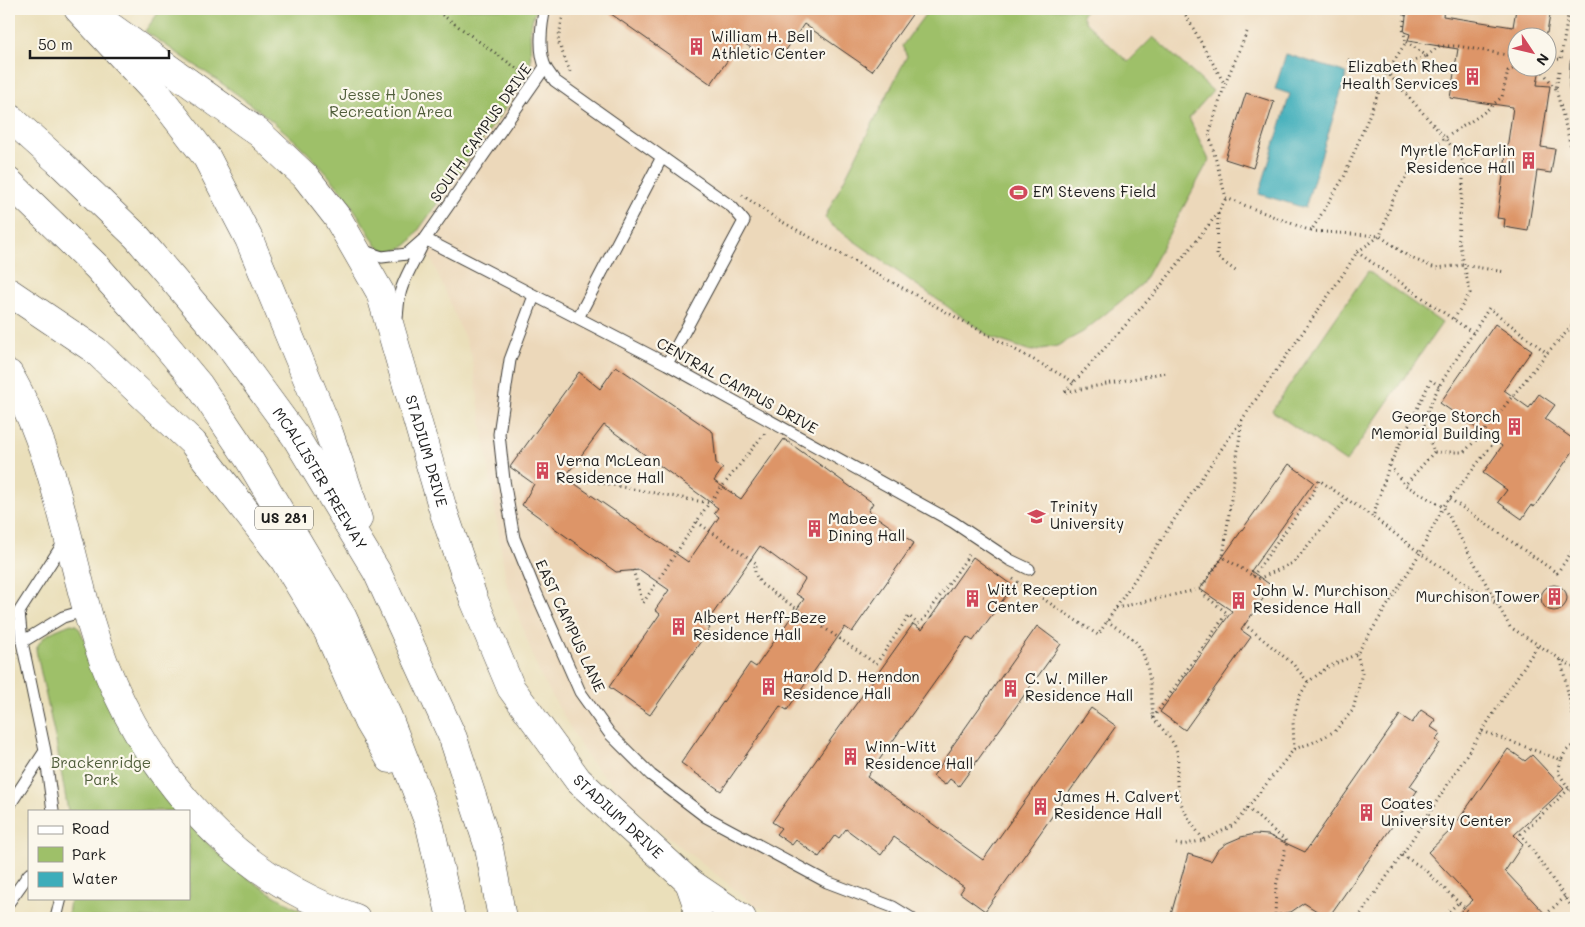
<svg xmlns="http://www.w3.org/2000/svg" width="1585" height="927" font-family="Mali,sans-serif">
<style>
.built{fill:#ecd8ba;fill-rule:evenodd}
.green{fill:#9ec069;stroke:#5d6e42}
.water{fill:#3eadba;stroke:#2d646b}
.building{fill:#dd9567;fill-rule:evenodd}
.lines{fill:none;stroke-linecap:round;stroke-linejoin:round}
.lane-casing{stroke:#3b3934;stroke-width:13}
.secondary-casing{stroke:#3b3934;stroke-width:29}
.highway-casing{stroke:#3b3934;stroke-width:29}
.path{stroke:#3b3934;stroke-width:3;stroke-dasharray:1 4;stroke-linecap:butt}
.lane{stroke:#fff;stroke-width:11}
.secondary{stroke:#fff;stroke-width:28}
.highway{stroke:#fff;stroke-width:28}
.labels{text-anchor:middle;stroke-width:4.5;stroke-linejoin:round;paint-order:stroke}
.shield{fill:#fbf7ec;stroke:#5f5e5a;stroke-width:1}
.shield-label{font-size:14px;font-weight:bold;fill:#1c1c1c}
.poi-label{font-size:15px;fill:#1c1c1c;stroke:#fbf7ec;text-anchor:start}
.park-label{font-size:15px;fill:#505e3b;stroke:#fbf7ec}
.street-label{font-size:15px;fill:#1c1c1c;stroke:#fbf7ec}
</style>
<rect width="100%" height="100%" fill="#fbf7ec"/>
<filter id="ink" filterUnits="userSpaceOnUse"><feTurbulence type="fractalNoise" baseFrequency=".02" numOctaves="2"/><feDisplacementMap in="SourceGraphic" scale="10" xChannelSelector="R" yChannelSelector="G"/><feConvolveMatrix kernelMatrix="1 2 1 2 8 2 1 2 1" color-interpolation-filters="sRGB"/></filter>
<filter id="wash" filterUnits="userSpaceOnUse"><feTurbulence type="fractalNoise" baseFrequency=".0096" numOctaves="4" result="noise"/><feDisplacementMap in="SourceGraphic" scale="20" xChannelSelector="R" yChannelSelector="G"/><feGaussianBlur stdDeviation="1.12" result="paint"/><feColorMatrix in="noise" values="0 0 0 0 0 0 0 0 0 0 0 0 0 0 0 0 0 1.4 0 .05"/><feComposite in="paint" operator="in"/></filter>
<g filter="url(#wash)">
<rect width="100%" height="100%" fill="#eadfba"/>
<path class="built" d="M149,9H1576V918H785L755,905L649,822L589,760L539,673L506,581L471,353L433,263L386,189L167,21ZM1518,38H1548V68H1518Z"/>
<path class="green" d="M161,9H538L534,14L530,29L531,72L410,242C399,252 388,254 376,245C362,220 347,197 328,175C278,116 208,75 145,31Z
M929,9H1087L1082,15L1086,23L1128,62L1153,37L1213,91L1189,118L1209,160L1142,284L1083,332L1057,346L1031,351L992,338L830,224L825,217L907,56L902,46Z
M1368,271L1442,323L1346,462L1272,411Z
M71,624L76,625L80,630L143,765L162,793L177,811H68L56,742L36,650C41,634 56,630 71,624Z
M189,824C200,836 212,848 224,859C251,883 284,902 315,918H68L70,898H189Z"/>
<path class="water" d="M1286,54L1347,73L1305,208L1259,194L1290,94L1275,89Z"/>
<g id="blocks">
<path class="building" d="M604,9H916L872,71L804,24L782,56L774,50L767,59L741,41L711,84Z
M1407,9H1444L1443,16L1513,27L1516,9H1551L1547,33H1545L1544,38H1518V68H1540L1537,85L1550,86L1541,147L1555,149L1551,173L1537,171L1528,231L1504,227L1505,219L1497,218L1513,107L1450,98L1458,49L1408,41L1410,34L1404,32Z
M1246,93L1274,102L1253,168L1225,159Z
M1495,324L1532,350L1504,390L1529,408L1539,394L1555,405L1545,419L1576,441V447L1534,507L1531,505L1522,519L1498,502L1507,490L1483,473L1502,446L1440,403Z
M616,366L713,432L716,463L723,468L714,481L741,499L784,439L873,503L868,511L914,543L852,632L845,627L787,710L780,706L721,791L681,763L750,663L756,667L804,599L796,594L805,579L760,546L705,625L710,628L650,715L609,687L660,614L655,610L669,590L640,570L616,572L522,505L534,484L510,467L579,372L600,389ZM604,425L718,508L714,513L719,517L688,562L565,477Z
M1289,464L1314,482L1251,571L1272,586L1241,630L1251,637L1185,730L1160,712L1232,611L1200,589Z
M973,557L1013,586L973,641L967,637L867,777L983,860L1091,708L1116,726L985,911L960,893L964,887L894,837L881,855L846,829L839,838L835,835L819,857L796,840L792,845L776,834L781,828L772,822L913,624L922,630Z
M1541 598a13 13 0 1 1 26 0a13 13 0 1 1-26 0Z
M1037,626L1061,644L959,786L950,779L945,785L933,776L952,749L951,748Z
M1421,710L1436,720L1431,727L1440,733L1436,740L1440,743L1410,786L1417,791L1328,918L1304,903L1291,912L1275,915L1274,918H1170L1188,854L1211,861L1217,851L1227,843L1241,837L1255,834L1268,835L1305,852L1400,715L1412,723Z
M1508,749L1525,761L1532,755L1564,789L1514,835L1523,844L1505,871L1549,918H1453L1473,900L1428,852L1452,829Z"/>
</g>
</g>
<g filter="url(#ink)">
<use href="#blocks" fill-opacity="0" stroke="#3b3934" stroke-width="1"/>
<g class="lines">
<defs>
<path id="lane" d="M545,9C541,24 538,53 546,68C548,72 552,77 555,81L732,207L744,221L667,364
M1576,63L1575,86L1576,94
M425,239L667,364L953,522L1010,560L1029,569
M361,250L382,257L407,254L423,240
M534,296L510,360L499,434L504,480L514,538L535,590L580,692L610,734L651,775L706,817L827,882L893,907L911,918
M578,318L662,157
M397,319C398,308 398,297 402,287C408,270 418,256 425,239L545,67
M22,642L63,617L87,610
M9,806L45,751
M53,811L45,751L22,642L19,612L66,539
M9,902L29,874
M56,918L61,898"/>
<g id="secondary">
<path id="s1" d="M86,9L259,133L305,176L337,217L380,292L444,513L474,600L511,688L578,780L689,882L742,918"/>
<path d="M9,374C53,449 66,538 90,621C129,754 222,873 356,918"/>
<path d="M689,882L697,905V918"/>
</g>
<g id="highway">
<path d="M78,9L160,97L207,158L249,239L326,424L358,519"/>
<path id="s2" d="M9,117L58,161L137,237L227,343L295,436L377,572L453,738L489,848L502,918"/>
<path d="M9,182L97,267L149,325L199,385L250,461L343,618L388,717L430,826L451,918"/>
<path d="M9,292L95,350L193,443L284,560L328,632L368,722L390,759"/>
</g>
</defs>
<use href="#lane" class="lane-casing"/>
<use href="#secondary" class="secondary-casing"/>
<use href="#highway" class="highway-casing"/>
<path class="path" d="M434,9L523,73
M564,9L558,41L570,72
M1173,9L1184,12L1224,83
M1247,32L1225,84L1209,134L1226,198L1311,231L1344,177L1387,72L1406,42L1403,29L1406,9
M1406,42L1427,56L1439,46H1458L1518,57
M1561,58L1569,9
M1348,60L1387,72L1445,138L1482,114L1502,97L1508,71L1518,67
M1548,60L1561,59
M1540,68L1556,89
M1387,71L1427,56
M1559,71L1556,89L1576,166
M742,195L777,219L1074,382
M1218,214L1217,257L1237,272
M1311,231L1380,236L1409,257L1435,268L1464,265L1505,272
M1357,252L1473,333L1489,308L1547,353L1576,322
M1473,333L1439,386L1423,421L1434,452H1464L1483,433L1547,353
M1439,386L1431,380L1389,466L1373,517L1420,553L1443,507
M1065,392L1159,288L1218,213L1226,198
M1066,392L1167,372
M1242,420L1223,557L1258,579L1293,563L1346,500
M1434,452L1405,485L1443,507L1495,441
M1390,466L1405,485
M584,480L709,503L765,433
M1450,499L1557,573L1576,546
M1444,508L1510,627L1576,669
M697,522L756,563C753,572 756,576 761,584L876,664L909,616L918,624L924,619L971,552
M633,570L643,603L709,503
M1253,576L1313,493L1319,480L1373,517
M1013,579L1098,635L1211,464L1344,273L1357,252L1380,236L1394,196L1417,161L1445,138L1463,161V185L1458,236L1470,293L1454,319
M1116,608L1200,589L1223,557
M1107,621C1115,627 1125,632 1133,639C1151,656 1151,695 1153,718L1227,613L1204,595L1200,589
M1244,624L1293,664L1308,682
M1561,660L1576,730
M1153,718C1160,727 1172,738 1176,749C1180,760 1176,770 1177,781C1177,804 1190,822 1204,840L1182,845L1176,844
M1482,731L1538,645
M1294,749L1312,743L1335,731L1353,710L1362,673L1357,654
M1561,760L1558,772L1569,789L1576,792
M1569,789L1521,834L1576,913
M1247,808L1287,842L1276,886L1275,918
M1204,840L1234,825L1294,749L1293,721L1299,697L1308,682L1328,667L1357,654L1420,553L1498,605
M1402,855L1423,868L1475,918
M1358,918L1402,855L1482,731L1561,760L1566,751L1576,743
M1442,918L1458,903
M1542,918L1565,897"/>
<use href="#lane" class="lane"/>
<use href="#secondary" class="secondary"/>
<use href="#highway" class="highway"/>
</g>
</g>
<defs>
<symbol id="building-bare" viewBox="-9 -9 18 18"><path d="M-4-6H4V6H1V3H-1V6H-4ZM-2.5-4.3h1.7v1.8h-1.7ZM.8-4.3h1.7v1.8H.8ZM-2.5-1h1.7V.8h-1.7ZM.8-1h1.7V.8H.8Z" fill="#d1495b" stroke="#fbf7ec" stroke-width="2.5" paint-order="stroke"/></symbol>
<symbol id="stadium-bare" viewBox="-9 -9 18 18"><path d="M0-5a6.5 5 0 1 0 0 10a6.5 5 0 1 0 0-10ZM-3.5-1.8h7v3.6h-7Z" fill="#d1495b" stroke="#fbf7ec" stroke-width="2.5" paint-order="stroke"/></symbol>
<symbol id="university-bare" viewBox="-9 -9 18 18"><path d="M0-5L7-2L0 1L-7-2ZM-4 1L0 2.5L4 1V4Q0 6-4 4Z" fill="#d1495b" stroke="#fbf7ec" stroke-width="2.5" paint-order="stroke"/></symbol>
</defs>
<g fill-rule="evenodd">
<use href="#building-bare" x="684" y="34" width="25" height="25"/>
<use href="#building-bare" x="1460" y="64" width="25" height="25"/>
<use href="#building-bare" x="1516" y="148" width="25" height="25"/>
<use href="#stadium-bare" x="1006" y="180" width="25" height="25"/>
<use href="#building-bare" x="1502" y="414" width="25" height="25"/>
<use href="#building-bare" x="530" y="458" width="25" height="25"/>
<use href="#university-bare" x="1024" y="504" width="25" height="25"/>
<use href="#building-bare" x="802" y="516" width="25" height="25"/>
<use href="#building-bare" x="1542" y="584" width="25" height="25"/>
<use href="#building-bare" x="960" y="586" width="25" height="25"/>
<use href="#building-bare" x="1226" y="588" width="25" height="25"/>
<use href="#building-bare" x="666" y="614" width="25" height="25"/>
<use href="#building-bare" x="756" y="674" width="25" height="25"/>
<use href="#building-bare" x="998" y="676" width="25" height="25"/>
<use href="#building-bare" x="838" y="744" width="25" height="25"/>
<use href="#building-bare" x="1028" y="794" width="25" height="25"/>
<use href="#building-bare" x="1354" y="800" width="25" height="25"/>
</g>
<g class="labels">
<rect class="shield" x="255" y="506.5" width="58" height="23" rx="4"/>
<g class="shield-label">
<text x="284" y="523">US 281</text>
</g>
<g class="poi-label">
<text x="711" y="42">William H. Bell<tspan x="711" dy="17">Athletic Center</tspan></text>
<text x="1458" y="72" text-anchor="end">Elizabeth Rhea<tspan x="1458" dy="17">Health Services</tspan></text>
<text x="1515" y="156" text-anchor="end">Myrtle McFarlin<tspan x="1515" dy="17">Residence Hall</tspan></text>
<text x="1033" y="197">EM Stevens Field</text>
<text x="1500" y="422" text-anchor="end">George Storch<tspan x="1500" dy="17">Memorial Building</tspan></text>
<text x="556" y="466">Verna McLean<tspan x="556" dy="17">Residence Hall</tspan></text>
<text x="1050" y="512">Trinity<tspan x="1050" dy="17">University</tspan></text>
<text x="828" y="524">Mabee<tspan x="828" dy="17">Dining Hall</tspan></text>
<text x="987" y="595">Witt Reception<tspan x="987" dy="17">Center</tspan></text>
<text x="1253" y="596">John W. Murchison<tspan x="1253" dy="17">Residence Hall</tspan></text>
<text x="1540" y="602" text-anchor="end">Murchison Tower</text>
<text x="693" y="623">Albert Herff-Beze<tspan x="693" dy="17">Residence Hall</tspan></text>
<text x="783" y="682">Harold D. Herndon<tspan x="783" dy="17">Residence Hall</tspan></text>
<text x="1025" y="684">C. W. Miller<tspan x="1025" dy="17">Residence Hall</tspan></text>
<text x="865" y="752">Winn-Witt<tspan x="865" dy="17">Residence Hall</tspan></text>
<text x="1054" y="802">James H. Calvert<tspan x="1054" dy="17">Residence Hall</tspan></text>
<text x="1381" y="809">Coates<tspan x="1381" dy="17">University Center</tspan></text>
</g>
<g class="park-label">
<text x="391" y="100">Jesse H Jones<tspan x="391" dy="17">Recreation Area</tspan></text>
<text x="101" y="768">Brackenridge<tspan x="101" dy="17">Park</tspan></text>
</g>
<g class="street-label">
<text transform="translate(481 133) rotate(-55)" y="5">SOUTH CAMPUS DRIVE</text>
<text transform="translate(737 386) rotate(29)" y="5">CENTRAL CAMPUS DRIVE</text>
<text dy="5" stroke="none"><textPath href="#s1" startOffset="580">STADIUM DRIVE</textPath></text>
<text dy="5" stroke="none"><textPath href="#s2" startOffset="479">MCALLISTER FREEWAY</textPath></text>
<text transform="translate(570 626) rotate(65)" y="5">EAST CAMPUS LANE</text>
<text dy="5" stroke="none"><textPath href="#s1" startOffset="1000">STADIUM DRIVE</textPath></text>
</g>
</g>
<rect width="1585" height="927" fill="none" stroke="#fbf7ec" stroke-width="30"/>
<rect x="28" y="810" width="162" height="90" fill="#fbf7ec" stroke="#a29f99"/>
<rect x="38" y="826" width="25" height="8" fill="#ffffff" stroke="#a29f99"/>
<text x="72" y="834" font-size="15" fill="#1c1c1c">Road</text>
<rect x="38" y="847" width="25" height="15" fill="#9ec069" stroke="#a29f99"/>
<text x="72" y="860" font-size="15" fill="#1c1c1c">Park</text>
<rect x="38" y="872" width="25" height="15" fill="#3eadba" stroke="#a29f99"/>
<text x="72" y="884" font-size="15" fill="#1c1c1c">Water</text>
<g transform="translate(1532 52) rotate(125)"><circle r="24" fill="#fbf7ec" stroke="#a29f99"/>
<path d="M0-4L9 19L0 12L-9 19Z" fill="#d1495b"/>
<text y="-8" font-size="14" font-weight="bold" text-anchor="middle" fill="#1c1c1c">N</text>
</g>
<path d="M30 50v8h139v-8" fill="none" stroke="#1c1c1c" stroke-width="2.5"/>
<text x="38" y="50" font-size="15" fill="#1c1c1c" stroke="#fbf7ec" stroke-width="4" paint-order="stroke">50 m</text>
</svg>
